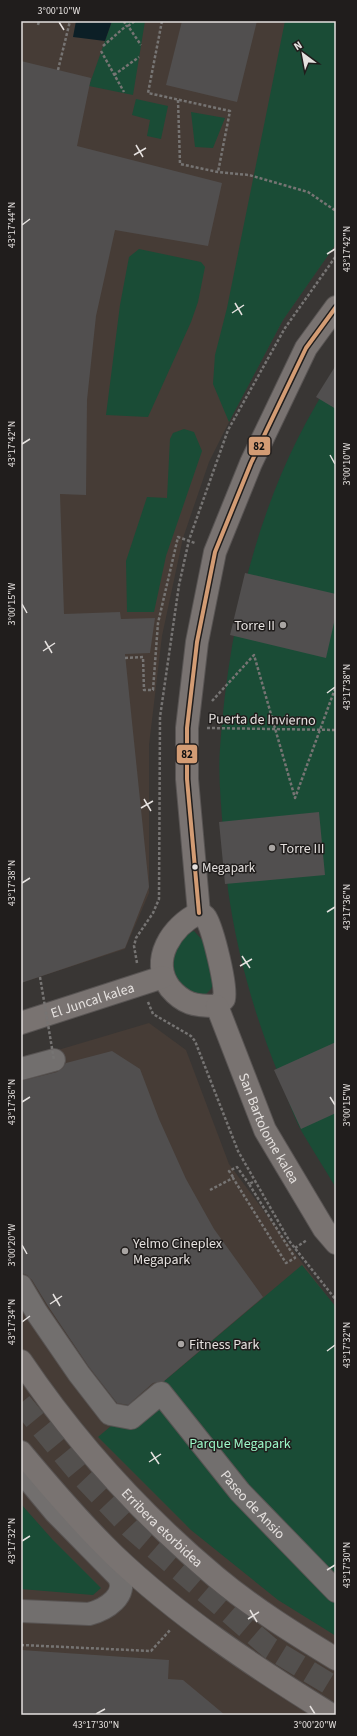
<svg xmlns="http://www.w3.org/2000/svg" width="357" height="1736" font-family="'Source Sans 3',sans-serif">
<style>
.built{fill:#463c36}
.green{fill:#1a4c36}
.water{fill:#0c1f26}
.building{fill:#514f4f}
.lines{fill:none;stroke-linecap:round;stroke-linejoin:round}
.secondary-tunnel{stroke:#53504e;stroke-width:22;stroke-dasharray:22 11;stroke-linecap:butt}
.street-casing{stroke:#585453;stroke-width:24}
.secondary-casing{stroke:#585453;stroke-width:24}
.path{stroke:#767473;stroke-width:2.5;stroke-dasharray:3 2;stroke-linecap:butt}
.street{stroke:#726f6e;stroke-width:22}
.secondary{stroke:#797371;stroke-width:22}
.path-bridge{stroke:#767473;stroke-width:2.5;stroke-dasharray:3 2;stroke-linecap:butt}
.bus-1-casing{stroke:#201d1c;stroke-width:7}
.bus-1{stroke:#d39c74;stroke-width:4}
.ticks{fill:none;stroke:#e5e1df;stroke-width:1.5}
.poi-dot{fill:#a9a5a3;stroke:#201d1c;stroke-width:1.5}
.bus-dot{fill:#e5e1df;stroke:#201d1c;stroke-width:1.5}
.labels{text-anchor:middle;stroke-width:3;stroke-linejoin:round;paint-order:stroke}
.bus-label{font-size:13px;fill:#e5e1df;stroke:#201d1c;text-anchor:start}
.poi-label{font-size:14px;fill:#e5e1df;stroke:#201d1c;text-anchor:start}
.street-label{font-size:14px;fill:#e5e1df;stroke:#201d1c}
.park-label{font-size:14px;fill:#9bf7c7;stroke:#201d1c}
.line-badge{stroke:#201d1c;stroke-width:1.5}
.pale-badge-label{font-size:11px;text-anchor:middle;font-weight:bold;fill:#111}
.neatline{fill:none;stroke:#e5e1df;stroke-width:1.5}
.ticks-label{font-size:10px;text-anchor:middle;fill:#e5e1df}
</style>
<rect width="100%" height="100%" fill="#393634"/>
<path class="built" d="M21,21H334L336,35V244L283,320L229,422L209,462L183,538L162,636L149,745V893L125,949L21,983Z
M149,1023L186,1050L229,1164L336,1308V1715H21V1061Z"/>
<path class="green" d="M112,21H145L133,95L89,86Z
M285,21H336V244L283,320L229,422L213,384L215,355L227,308Z
M136,99L168,106L161,139L147,136L150,120L132,115Z
M191,112L225,118L213,148L195,147Z
M139,249L201,262L205,267L198,302L191,322L148,417L106,415L120,305L129,257Z
M336,373V1188C325,1169 313,1151 302,1132C292,1114 286,1092 278,1073C254,1014 237,953 228,890C226,870 225,850 223,830C221,803 218,775 220,748C229,617 262,482 336,373Z
M184,429L194,432L202,451L166,556L154,612H127L126,561L147,497L167,498L170,439L173,433Z
M194,931L204,942L214,982L211,989L203,997C200,996 194,997 191,995C176,987 169,966 175,951C178,944 184,938 188,933Z
M302,1265L336,1307V1636L278,1600L191,1530L98,1437Z
M21,1504L52,1539L101,1588L93,1595L21,1589Z"/>
<path class="water" d="M76,21H112L105,41L73,37Z"/>
<path class="building" d="M182,21H257L237,102L166,85Z
M21,61L91,78L77,146L222,183L208,246L115,230L96,316L87,400L86,495L60,494L64,614L120,612L121,619L155,618L150,653L125,654L149,887L125,948L21,983Z
M336,365V409L316,397Z
M245,573L336,594V614L326,658L230,635Z
M319,812L325,875L225,884L219,822Z
M336,1042V1113L301,1129L274,1070Z
M112,1051L140,1069L159,1119L186,1179L214,1229L263,1297L164,1381L153,1383L128,1405L117,1403L89,1367L48,1306L32,1280L27,1275L21,1273V1081L57,1072L63,1068L66,1063Z
M21,1650L169,1660L168,1679L183,1680L225,1715H21Z"/>
<g class="lines">
<path class="secondary-tunnel" d="M21,1403L78,1472L131,1528L270,1648L336,1688"/>
<defs>
<g id="street">
<path d="M21,1069L54,1060"/>
<path id="s1" d="M21,1286L37,1313L79,1374L110,1414L131,1418L161,1393L240,1492L336,1591"/>
<path d="M21,1471L55,1512L118,1576C130,1595 105,1610 89,1614L21,1611"/>
</g>
<g id="secondary">
<path d="M199,913L187,779V728L197,642L215,552L251,463L306,348L336,307"/>
<path d="M199,913C202,914 204,915 206,918C213,930 227,986 224,999L217,1006C208,1006 198,1006 190,1003C182,1000 175,994 170,988C149,960 172,926 199,913Z"/>
<path id="s2" d="M217,1006L265,1130L324,1229L336,1243"/>
<path id="s3" d="M21,1023L163,977"/>
<path id="s4" d="M21,1361C75,1441 141,1514 216,1577C253,1608 295,1634 336,1659"/>
<path d="M21,1452C51,1488 81,1523 114,1555C179,1617 256,1668 332,1715"/>
</g>
</defs>
<use href="#street" class="street-casing"/>
<use href="#secondary" class="secondary-casing"/>
<path class="path" d="M124,21L126,26
M162,21L148,93L230,111L218,172
M38,25L39,21
M128,26L135,21
M103,46L126,26H128L141,45
M101,51L124,92
M58,70L70,21
M114,75L139,57
M178,100L180,164L218,172L249,175L308,192L336,211
M125,658L143,657L144,690H153L158,623L178,537L195,543
M212,701L254,655L295,798L336,686
M207,728L336,730
M137,963L134,946L136,938L153,913L159,899L160,717L179,585L189,540L228,430L285,328L336,256
M148,1002L153,1014L191,1036L195,1041L238,1151L290,1242L336,1300
M233,1177L229,1171L237,1167L249,1184
M210,1190L233,1178L286,1263L295,1258L249,1184L255,1181
M295,1248L307,1240
M21,1645L151,1651L171,1629"/>
<use href="#street" class="street"/>
<use href="#secondary" class="secondary"/>
<path class="path-bridge" d="M40,977L54,1060"/>
<defs>
<path id="bus-1" d="M199,913L187,779V728L197,642L215,552L251,463L306,348L336,307"/>
</defs>
<use href="#bus-1" class="bus-1-casing"/>
<use href="#bus-1" class="bus-1"/>
</g>
<path class="ticks" d="M59,22L64,30M136,145L143,157M134,155L146,148M22,225L30,219M327,254L335,249M235,303L242,315M232,313L244,305M22,444L30,439M330,455L335,464M22,604L27,613M45,641L52,653M43,651L55,643M327,693L335,687M144,799L151,811M141,808L153,801M22,883L30,878M327,912L335,907M242,956L250,968M240,966L252,959M330,1097L335,1105M22,1102L30,1097M22,1245L27,1254M53,1294L60,1306M50,1304L62,1296M22,1322L30,1316M327,1351L335,1345M151,1452L159,1464M149,1462L161,1454M22,1541L30,1536M327,1570L335,1565M250,1610L257,1622M248,1619L259,1612M310,1706L315,1714M96,1714L105,1709"/>
<g class="poi-dot">
<circle cx="283" cy="625" r="4"/>
<circle cx="272" cy="848" r="4"/>
<circle cx="125" cy="1251" r="4"/>
<circle cx="181" cy="1344" r="4"/>
</g>
<circle class="bus-dot" cx="195" cy="867" r="3.5"/>
<g class="labels">
<g class="bus-label">
<text x="202" y="872">Megapark</text>
</g>
<g class="poi-label">
<text x="275" y="630" text-anchor="end">Torre II</text>
<text x="280" y="853">Torre III</text>
<text x="133" y="1248">Yelmo Cineplex<tspan x="133" dy="16">Megapark</tspan></text>
<text x="189" y="1349">Fitness Park</text>
</g>
<g class="street-label">
<text transform="translate(262 719) rotate(1)" y="5">Puerta de Invierno</text>
<text dy="5" stroke="none"><textPath href="#s3" startOffset="75">El Juncal kalea</textPath></text>
<text dy="5" stroke="none"><textPath href="#s2" startOffset="133">San Bartolome kalea</textPath></text>
<text dy="5" stroke="none"><textPath href="#s1" startOffset="361">Paseo de Ansio</textPath></text>
<text dy="5" stroke="none"><textPath href="#s4" startOffset="219">Erribera etorbidea</textPath></text>
</g>
<g class="park-label">
<text x="240" y="1448">Parque Megapark</text>
</g>
</g>
<g class="line-badge">
<rect x="248" y="436" width="23" height="20" rx="4" fill="#d39c74"/>
<rect x="176" y="744" width="22" height="20" rx="4" fill="#d39c74"/>
</g>
<g class="pale-badge-label">
<text x="259" y="450">82</text>
<text x="187" y="758">82</text>
</g>
<rect width="357" height="1736" fill="none" stroke="#201d1c" stroke-width="44"/>
<g transform="translate(303 54) rotate(328)" stroke="#201d1c" stroke-width="3" paint-order="stroke">
<path d="M0-3L7 15L0 10L-7 15Z" fill="#e5e1df"/>
<text y="-6" font-size="11" font-weight="bold" text-anchor="middle" fill="#e5e1df">N</text>
</g>
<rect x="22" y="22" width="313" height="1692" class="neatline"/>
<g class="ticks-label">
<text x="59" y="14">3°00'10"W</text>
<text transform="translate(11 225) rotate(-90)" y="4">43°17'44"N</text>
<text transform="translate(346 249) rotate(-90)" y="4">43°17'42"N</text>
<text transform="translate(11 444) rotate(-90)" y="4">43°17'42"N</text>
<text transform="translate(346 464) rotate(-90)" y="4">3°00'10"W</text>
<text transform="translate(11 604) rotate(-90)" y="4">3°00'15"W</text>
<text transform="translate(346 687) rotate(-90)" y="4">43°17'38"N</text>
<text transform="translate(11 883) rotate(-90)" y="4">43°17'38"N</text>
<text transform="translate(346 907) rotate(-90)" y="4">43°17'36"N</text>
<text transform="translate(11 1102) rotate(-90)" y="4">43°17'36"N</text>
<text transform="translate(346 1105) rotate(-90)" y="4">3°00'15"W</text>
<text transform="translate(11 1245) rotate(-90)" y="4">3°00'20"W</text>
<text transform="translate(11 1322) rotate(-90)" y="4">43°17'34"N</text>
<text transform="translate(346 1345) rotate(-90)" y="4">43°17'32"N</text>
<text transform="translate(11 1541) rotate(-90)" y="4">43°17'32"N</text>
<text transform="translate(346 1565) rotate(-90)" y="4">43°17'30"N</text>
<text x="96" y="1728">43°17'30"N</text>
<text x="315" y="1728">3°00'20"W</text>
</g>
</svg>
